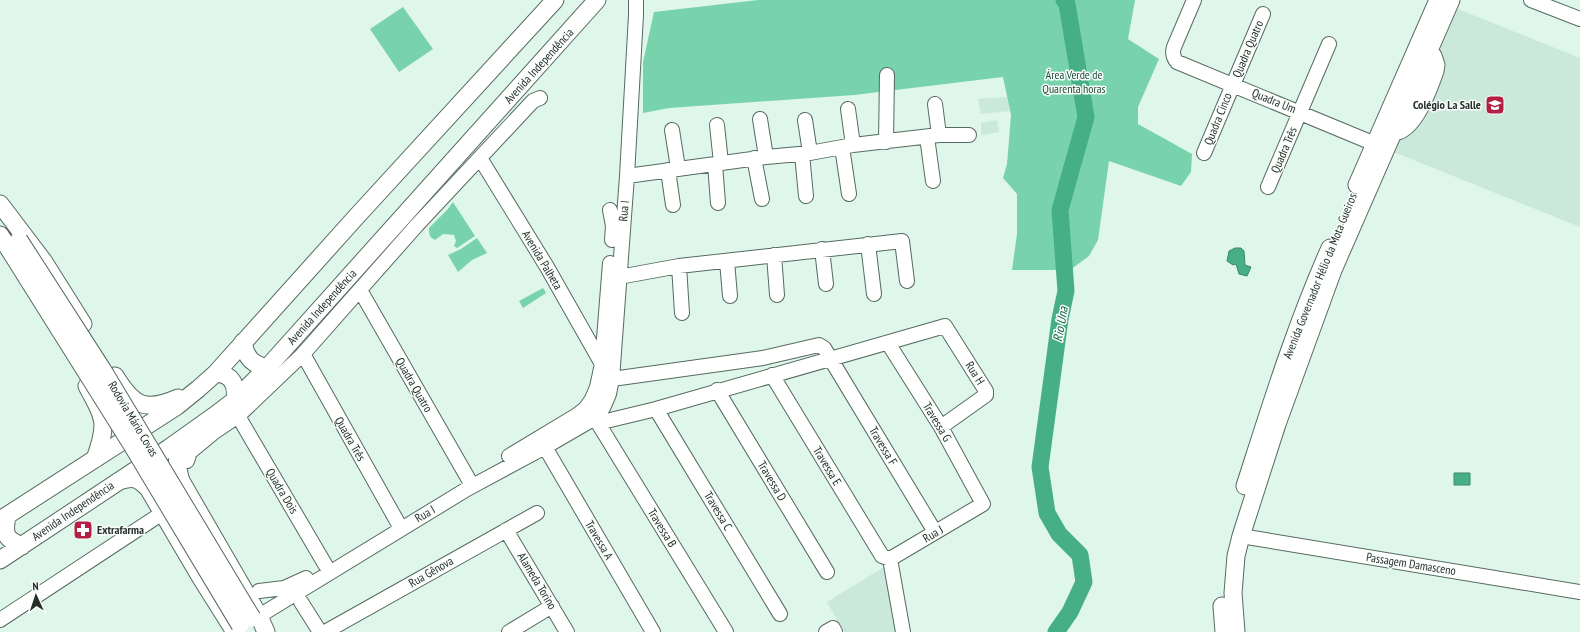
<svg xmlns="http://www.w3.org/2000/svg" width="1580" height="632" font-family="'PT Sans Narrow',sans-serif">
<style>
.built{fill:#cbe9db}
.green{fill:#78d3ac}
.water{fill:#47af86;stroke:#3d896b}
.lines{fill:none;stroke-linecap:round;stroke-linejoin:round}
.river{stroke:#47af86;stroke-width:17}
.minor-casing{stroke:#566a60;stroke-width:16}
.major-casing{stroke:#566a60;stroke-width:19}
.minor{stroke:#fff;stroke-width:14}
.major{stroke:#fff;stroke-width:17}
.major-bridge-casing{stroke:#566a60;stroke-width:19;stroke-linecap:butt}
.major-bridge{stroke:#fff;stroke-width:17}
.labels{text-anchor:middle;stroke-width:3;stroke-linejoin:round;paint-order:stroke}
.street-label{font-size:12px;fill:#272f2b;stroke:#f9fefc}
.park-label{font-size:12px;fill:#1d4937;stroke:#f9fefc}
.poi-label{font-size:12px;font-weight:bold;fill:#272f2b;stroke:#f9fefc;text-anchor:end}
.water-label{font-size:13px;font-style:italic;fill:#095d42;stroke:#f9fefc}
</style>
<rect width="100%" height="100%" fill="#dff6ea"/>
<path class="built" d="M1453,7L1580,58V227L1391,151Z
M1007,97L1010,111L981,114L978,99Z
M997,120L999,132L981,135V123Z
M889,564L901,632H844L827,602Z"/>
<path class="green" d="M758,0H1135L1128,39L1159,59L1138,107V124L1192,154L1191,172L1181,186L1109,161L1098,240L1089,256L1070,270H1012L1017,234V194L1003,178L1007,164L1011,115L1003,77L854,95L669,108L643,113V62L654,12Z
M403,7L433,49L399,72L370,29Z
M453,202L475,236L457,248L454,246L456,241L454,235L443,234L435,240C429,237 429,234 429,228L447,210Z
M477,238L487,253L472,260L458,272L448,255L461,249Z
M543,288L546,293L523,308L519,301Z"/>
<path class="water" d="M1235,248H1241L1244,251L1245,265L1251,267L1247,276L1239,274L1236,264L1233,265L1227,261L1229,251Z
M1454,473H1470V485H1454Z"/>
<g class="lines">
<path class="river" d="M1056,632L1070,612L1084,582L1080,555L1059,534L1047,513L1040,467L1060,319L1066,291L1060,210L1086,117L1067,4L1064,0"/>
<defs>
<path id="minor" d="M1194,0L1174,47C1172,53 1173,57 1177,62L1375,144
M1531,0L1580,19
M935,104L939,135
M848,109L853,145
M760,119L766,157
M805,120L810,153
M717,125L721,163
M672,130L678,168
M927,137L933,181
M886,142L887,75
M842,147L849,194
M1204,153L1263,14
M802,154L806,196
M480,158L547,267L602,364
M754,158L762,199
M715,164L718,203
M668,170L673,205
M627,176L766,157L810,153L853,145L939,135H969
M1268,187L1329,44
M610,210L613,226L612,240
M868,244L874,294
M822,249L826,284
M774,255L777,295
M727,261L730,296
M679,266L682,313
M619,277L679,266L902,241L907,281
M360,290L469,480
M303,354L398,523
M772,375L882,556L890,559L983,504L941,427L888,343
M612,379L763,358L819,345L824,348L935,532
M717,390L827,572
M656,409L780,614
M238,416L326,566
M595,418L598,423L656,409L945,326L986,391V395L941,427
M598,423L726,632
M545,447L653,632
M509,456L577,415L586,408L592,399L597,387L602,364L610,263
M187,461L190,452L213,433L238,416L303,354L417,225L533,101L540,98
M506,530L567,632
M1241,536L1580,592
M890,559L903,632
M259,591L284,588L306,578
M301,602L320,632
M259,616L467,489L545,447L595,418L603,408L609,394L612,379L627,176L636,15V0
M0,620L164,512
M325,632L537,513
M509,632L552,606
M826,632L833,628L835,632"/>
<path id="major" d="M1398,131C1416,125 1429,88 1435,71L1436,65L1433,56L1421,49
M1357,185L1438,0
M0,204L44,262L83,324
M0,235L9,249
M243,342C246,358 252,364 267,368
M216,373C232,374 237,385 235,400
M115,376C133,405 144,413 178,398
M87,386C105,419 108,423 95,459
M191,438C175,452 175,461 181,481L259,616L266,632
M119,481C133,477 137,477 148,488L201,578L235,632
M1245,486C1271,405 1295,327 1330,248
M7,516C4,533 4,539 22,546
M0,520L177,406L198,389L216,373L357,216L555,0
M0,560L169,448L214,416L235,400L267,368L597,0
M1222,606L1224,632
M1236,632L1233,593L1236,556L1241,536L1277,424L1333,270L1451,0"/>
</defs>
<use href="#minor" class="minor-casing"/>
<use href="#major" class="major-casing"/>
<use href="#minor" class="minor"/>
<use href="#major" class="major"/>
<defs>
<path id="major-bridge" d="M19,240L102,369L252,618
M9,249L132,445L240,625"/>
</defs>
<use href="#major-bridge" class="major-bridge-casing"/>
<use href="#major-bridge" class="major-bridge"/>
</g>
<defs>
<symbol id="school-square" viewBox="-11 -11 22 22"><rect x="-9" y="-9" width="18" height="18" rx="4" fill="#b32043" stroke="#f9fefc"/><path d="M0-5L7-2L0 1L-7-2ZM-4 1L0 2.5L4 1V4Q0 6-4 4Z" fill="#fff"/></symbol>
<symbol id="pharmacy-square" viewBox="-11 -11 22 22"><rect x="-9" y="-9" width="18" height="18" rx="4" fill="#b32043" stroke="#f9fefc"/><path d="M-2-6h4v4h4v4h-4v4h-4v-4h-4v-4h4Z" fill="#fff"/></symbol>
</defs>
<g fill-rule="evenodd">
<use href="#school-square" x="1484" y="94" width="22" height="22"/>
<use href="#pharmacy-square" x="72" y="519" width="22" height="22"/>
</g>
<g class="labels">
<g class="street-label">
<text transform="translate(1248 49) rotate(-67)" y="4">Quadra Quatro</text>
<text transform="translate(539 66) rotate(-48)" y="4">Avenida Independência</text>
<text transform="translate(1274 101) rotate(22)" y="4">Quadra Um</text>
<text transform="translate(1218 119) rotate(-68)" y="4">Quadra Cinco</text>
<text transform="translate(1284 150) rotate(-67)" y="4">Quadra Três</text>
<text transform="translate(624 211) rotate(-85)" y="4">Rua I</text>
<text transform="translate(542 260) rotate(59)" y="4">Avenida Palheta</text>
<text transform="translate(1320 276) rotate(-68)" y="4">Avenida Governador Hélio da Mota Gueiros</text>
<text transform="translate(322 307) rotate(-48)" y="4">Avenida Independência</text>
<text transform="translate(975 373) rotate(58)" y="4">Rua H</text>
<text transform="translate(414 385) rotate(60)" y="4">Quadra Quatro</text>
<text transform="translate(133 419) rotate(59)" y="4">Rodovia Mário Covas</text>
<text transform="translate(937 422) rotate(59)" y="4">Travessa G</text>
<text transform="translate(350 439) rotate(60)" y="4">Quadra Três</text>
<text transform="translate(883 446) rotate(59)" y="4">Travessa F</text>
<text transform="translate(827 466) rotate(59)" y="4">Travessa E</text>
<text transform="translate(772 481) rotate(59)" y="4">Travessa D</text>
<text transform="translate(282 491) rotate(59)" y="4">Quadra Dois</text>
<text transform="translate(73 511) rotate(-34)" y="4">Avenida Independência</text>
<text transform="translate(718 511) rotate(59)" y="4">Travessa C</text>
<text transform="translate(425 514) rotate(-31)" y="4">Rua I</text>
<text transform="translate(662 528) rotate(58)" y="4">Travessa B</text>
<text transform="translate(933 534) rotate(-31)" y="4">Rua J</text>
<text transform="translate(599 540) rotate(60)" y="4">Travessa A</text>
<text transform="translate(1411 564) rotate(9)" y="4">Passagem Damasceno</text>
<text transform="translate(431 572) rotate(-30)" y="4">Rua Gênova</text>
<text transform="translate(537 581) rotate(59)" y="4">Alameda Torino</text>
</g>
<g class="park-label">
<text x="1074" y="79">Área Verde de<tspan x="1074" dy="14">Quarenta horas</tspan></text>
</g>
<g class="poi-label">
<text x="1481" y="109">Colégio La Salle</text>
<text x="97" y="534" text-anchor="start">Extrafarma</text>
</g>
<g class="water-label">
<text transform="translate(1060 324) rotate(-80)" y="5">Rio Una</text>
</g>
</g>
<g transform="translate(36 596) rotate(357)" stroke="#f9fefc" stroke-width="3" paint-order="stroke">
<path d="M0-3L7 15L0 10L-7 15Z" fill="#272f2b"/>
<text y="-6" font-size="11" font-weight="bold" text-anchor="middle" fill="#272f2b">N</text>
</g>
</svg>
